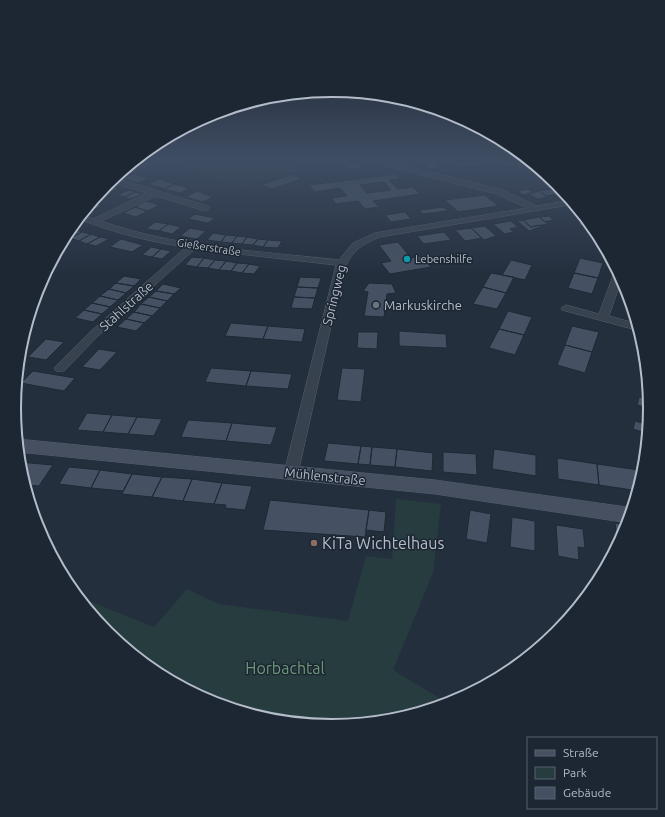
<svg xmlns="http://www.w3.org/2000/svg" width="665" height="817" font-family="Ubuntu,sans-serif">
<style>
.green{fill:#263c3f}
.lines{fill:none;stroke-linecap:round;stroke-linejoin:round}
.stream{fill:#394c67;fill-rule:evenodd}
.building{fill:#455162;stroke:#1f2835;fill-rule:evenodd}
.street-casing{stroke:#565f6c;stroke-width:1}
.secondary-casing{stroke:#565f6c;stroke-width:1}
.street{fill:#38414e;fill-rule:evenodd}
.secondary{fill:#465061;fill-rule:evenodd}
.culture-dot{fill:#0f9aa8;stroke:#1d2633;stroke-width:1.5}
.worship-dot{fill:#6b7280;stroke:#1d2633;stroke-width:1.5}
.education-dot{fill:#8d6e63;stroke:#1d2633;stroke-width:1.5}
.labels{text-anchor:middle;stroke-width:3;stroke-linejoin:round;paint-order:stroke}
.far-street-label{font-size:11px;fill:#b4bcc9;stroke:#1d2633}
.far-poi-label{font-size:11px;fill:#b4bcc9;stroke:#1d2633;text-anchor:start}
.street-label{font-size:13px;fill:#b4bcc9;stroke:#1d2633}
.poi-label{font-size:13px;fill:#b4bcc9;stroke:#1d2633;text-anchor:start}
.near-poi-label{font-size:16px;fill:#b4bcc9;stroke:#1d2633;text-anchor:start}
.near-park-label{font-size:16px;fill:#6b9a76;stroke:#1d2633}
.rim{fill:none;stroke:#b4bcc9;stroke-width:2}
</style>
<rect width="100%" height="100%" fill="#242f3e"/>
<path class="green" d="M152,159H277L301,169L242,186Z
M396,499L441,504L433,573L393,670L449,704L394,721L332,727L270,721L210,703L155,673L107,634L77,596L154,627L187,589L219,604L348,621L366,556L392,559Z"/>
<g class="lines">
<path class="stream" d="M345,718L353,722L354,725C349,725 343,727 341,722L342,719Z"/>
</g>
<path class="building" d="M337,159H352L354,162L340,163Z
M527,160L531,164L518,165L514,161Z
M356,161L362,168L348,170L343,163Z
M478,161L482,166L468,167L465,162Z
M514,161L518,165L505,166L501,162Z
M465,162L468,166L455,167L452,163Z
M425,163H435L440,169H429Z
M134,174L149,178L138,183L122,178Z
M294,174L301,179L272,189L261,185Z
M396,174L401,179L389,180L398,189L413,187L420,194L373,201L379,207L365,209L358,201L336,204L331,198L347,196L340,188L314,192L309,185ZM384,182L391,190L367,193L360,185Z
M159,179L175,184L164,189L148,184Z
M175,184L190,188L180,193L164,189Z
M112,186L119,188L108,193L101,190Z
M528,189L534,193L523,195L517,191Z
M551,189L559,194L547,196L548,197L539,191Z
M129,190L136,192L124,197L118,195Z
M197,191L213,197L203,202L186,197Z
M539,191L548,197L537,199L528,194Z
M136,192L142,194L131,199L124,197Z
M485,195L498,206L458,212L445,200Z
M146,201L159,205L148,211L135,207Z
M95,203L102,206L90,211L86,210L89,206Z
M135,207L148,211L136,217L123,213Z
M443,207L448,211L423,214L419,210Z
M405,212L411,219L391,222L385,215Z
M195,214L215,218L208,223L188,219Z
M549,216L554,220L545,222L539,217Z
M539,217L548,224L531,227L523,220Z
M585,217H586L594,228L579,225L582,218Z
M523,220L531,227L539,225L541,227L529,231L517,221Z
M511,221L518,227L510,229L514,232L505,234L493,224Z
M155,222L168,224L159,231L146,229Z
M168,224L181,227L172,234L159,231Z
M485,226L493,233L496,236L484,240L471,228Z
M190,228L206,231L197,239L180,236Z
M471,228L482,238L465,241L455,230Z
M74,229L82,232L70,238L65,237L67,233Z
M82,232L91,234L79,241L70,238Z
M444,232L451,240L424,244L417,236Z
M213,233L226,235L221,242L207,240Z
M91,234L100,237L87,244L79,241Z
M226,235L237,236L232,243L221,242Z
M237,236L247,237L242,244L232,243Z
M100,237L109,239L96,246L87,244Z
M247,237L258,239L253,245L242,244Z
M121,239L143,245L132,252L110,247Z
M258,239L268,240L263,247L253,245Z
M268,240L282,241L278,248L263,247Z
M398,242L411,258L421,256L431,267L390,274L381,263L391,261L379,245Z
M151,247L161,249L152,257L142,255Z
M161,249L171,251L162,259L152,257Z
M192,257L204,258L197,267L185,265Z
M204,258L215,260L208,268L197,267Z
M580,258L603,263L598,278L574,273Z
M215,260L226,261L219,270L208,268Z
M511,260L532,265L525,280L502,275Z
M226,261L237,263L231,271L219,270Z
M237,263L249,264L242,273L231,271Z
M249,264L260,266L254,274L242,273Z
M491,273L514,277L506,293L483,287Z
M574,273L598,278L592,294L568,288Z
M124,276L141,279L134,286L116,283Z
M300,277L321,278L318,288L297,287Z
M116,283L134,286L126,293L109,289Z
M369,283L392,284L396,293L387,294L384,317L364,316L368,292L363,291Z
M163,284L181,288L174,294L156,291Z
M297,287L318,288L315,298L294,297Z
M483,287L506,293L497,309L473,304Z
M109,289L126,293L118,300L100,296Z
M156,291L174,294L167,301L149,297Z
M100,296L118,300L110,307L92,303Z
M149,297L167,301L160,308L141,304Z
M294,297L315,298L312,309L291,308Z
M92,303L110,307L102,314L84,310Z
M141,304L160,308L152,316L134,312Z
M84,310L102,314L93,322L75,318Z
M508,311L532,317L524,335L499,329Z
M134,312L152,316L144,323L126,319Z
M126,319L144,323L136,331L117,327Z
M231,323L268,326L263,339L225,336Z
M268,326L305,329L302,342L263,339Z
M572,326L599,332L592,352L565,345Z
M499,329L524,335L515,355L489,348Z
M399,331L446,334L447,348L399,346Z
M358,332H378L377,349L357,348Z
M46,339L64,342L46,360L28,357Z
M565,345L592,352L585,373L557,365Z
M99,349L117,352L100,370L82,367Z
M211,368L251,371L246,386L205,382Z
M342,368L365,369L361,402L337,400Z
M33,371L75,378L64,391L21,383Z
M251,371L292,374L288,389L246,386Z
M639,397L650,400L651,409L637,405Z
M87,413L112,415L103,432L77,430Z
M112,415L137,417L128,434L103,432Z
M137,417L162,419L154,436L128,434Z
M188,420L232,423L226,441L181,437Z
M635,421L649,425V434L633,429Z
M232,423L277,427L271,445L226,441Z
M328,443L361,446L358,464L324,461Z
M361,446L372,447L370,465L358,464Z
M372,447L397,449L395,467L370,465Z
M397,449L433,453L432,471L395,467Z
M494,449L536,455V476L492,469Z
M443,452L476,454L477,475L443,472Z
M557,458L597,464L599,485L558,479Z
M19,462L53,465L39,486L24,485Z
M597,464L639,470L641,485L639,491L599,485Z
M69,467L100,470L91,488L59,484Z
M100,470L132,474L123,491L91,488Z
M132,474L162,477L152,497L122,494Z
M162,477L192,479L183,501L152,497Z
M192,479L222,483L214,504L183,501Z
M222,483L252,486L245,510L225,508L226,505L214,504Z
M270,500L369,510L365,537L263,530Z
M369,510L386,512L384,532L366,530Z
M470,510L491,514L487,543L466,539Z
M512,517L535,521V551L510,547Z
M615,523L628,526L618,547Z
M556,525L583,529L585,548L578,547L579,560L558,556Z"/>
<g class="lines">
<defs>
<path id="street" d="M368,159H381L393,163L407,159H438L434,161L402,165L503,190L537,206L571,200L575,204L380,237C357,246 349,254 342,277L298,473L296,477L291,478L286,477L284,473L336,265L195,249L98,336L64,371H56L54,368L90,332L186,247C149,242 113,232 78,219L81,215L93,219L147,193L109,182L121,172L148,160H151L155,162L118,179L208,206L209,208L208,210H202L156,196L101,221C177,248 260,251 339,260L353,243L375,233L527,208L497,194L390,167Z
M618,270L622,278L609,316L638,324L640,331L562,310L561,308L566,305L599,314L614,273Z"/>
<path id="secondary" d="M17,439L435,480L634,508L629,523L435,494L18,452Z"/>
</defs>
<use href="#street" class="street-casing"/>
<use href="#secondary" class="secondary-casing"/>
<use href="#street" class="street"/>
<use href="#secondary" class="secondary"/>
</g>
<linearGradient id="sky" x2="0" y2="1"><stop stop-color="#141a22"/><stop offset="0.58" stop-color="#3f4d63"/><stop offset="1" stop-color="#3f4d63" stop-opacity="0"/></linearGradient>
<rect width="665" height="274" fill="url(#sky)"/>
<circle class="culture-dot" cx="407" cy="259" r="4"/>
<circle class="worship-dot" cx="376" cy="305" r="4"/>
<circle class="education-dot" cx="314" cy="543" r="4"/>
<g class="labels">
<g class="far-street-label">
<text transform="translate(209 247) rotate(9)" y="4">Gießerstraße</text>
</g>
<g class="far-poi-label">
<text x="415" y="263">Lebenshilfe</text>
</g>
<g class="street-label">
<text transform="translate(334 295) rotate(-76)" y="5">Springweg</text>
<text transform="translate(126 306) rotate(-42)" y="5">Stahlstraße</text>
<text transform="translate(325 476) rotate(6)" y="5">Mühlenstraße</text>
</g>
<g class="poi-label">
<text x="384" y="310">Markuskirche</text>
</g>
<g class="near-poi-label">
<text x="322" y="549">KiTa Wichtelhaus</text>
</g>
<g class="near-park-label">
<text x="285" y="674">Horbachtal</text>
</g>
</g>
<path d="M0 0H665V817H0ZM21 408a311 311 0 1 1 622 0a311 311 0 1 1-622 0Z" fill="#1d2633" fill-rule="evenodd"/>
<path class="rim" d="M21 408a311 311 0 1 1 622 0a311 311 0 1 1-622 0Z"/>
<rect x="527" y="737" width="130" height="72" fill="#1d2633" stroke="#59626f"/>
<rect x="535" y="750" width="20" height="6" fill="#465061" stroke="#59626f"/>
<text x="563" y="757" font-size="12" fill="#b4bcc9">Straße</text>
<rect x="535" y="767" width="20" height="12" fill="#263c3f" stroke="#59626f"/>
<text x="563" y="777" font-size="12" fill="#b4bcc9">Park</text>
<rect x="535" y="787" width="20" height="12" fill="#455162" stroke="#59626f"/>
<text x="563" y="797" font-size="12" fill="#b4bcc9">Gebäude</text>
</svg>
